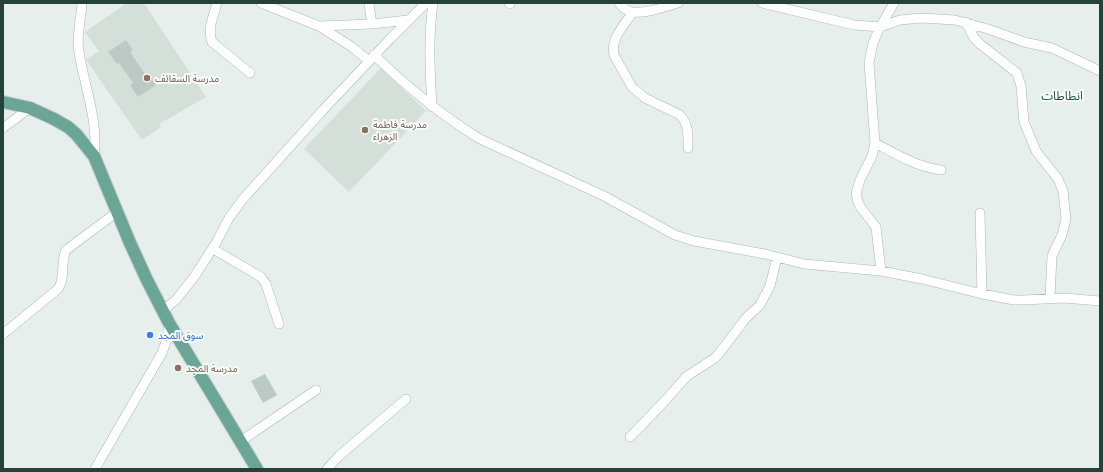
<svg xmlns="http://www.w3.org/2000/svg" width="1103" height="472" font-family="'Noto Sans','Noto Sans Arabic',sans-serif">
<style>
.built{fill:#d4dfda}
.building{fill:#bbcac4}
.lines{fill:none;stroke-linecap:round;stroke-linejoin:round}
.minor-casing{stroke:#a8b8b2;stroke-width:10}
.major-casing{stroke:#c2cac8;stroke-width:14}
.minor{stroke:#fff;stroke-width:9}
.major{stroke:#6aa596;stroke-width:12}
.education-dot{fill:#8d6e63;stroke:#f7fbf9;stroke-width:1.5}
.shop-dot{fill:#3f7fe0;stroke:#f7fbf9;stroke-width:1.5}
.labels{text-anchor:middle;stroke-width:4;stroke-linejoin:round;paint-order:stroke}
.education-label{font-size:10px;fill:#785e54;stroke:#f7fbf9;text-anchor:start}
.shop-label{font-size:10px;fill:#366cbe;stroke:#f7fbf9;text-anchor:start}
.quarter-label{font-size:12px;fill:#1f5548;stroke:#f7fbf9}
</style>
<rect width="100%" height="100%" fill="#e6efeb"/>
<path class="built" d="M127,3H144L206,97L159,124L161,127L142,140L86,60L99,51L85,32Z
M381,68L426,111L349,192L304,149Z"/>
<path class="building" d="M126,40L133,50L130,52L147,77L150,75L156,85L138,97L130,85L133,83L119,63L117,64L108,52Z
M265,374L277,395L263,403L251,381Z"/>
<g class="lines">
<defs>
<path id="minor" d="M82,3C81,19 76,37 79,52C84,86 99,121 94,156
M217,3C214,15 207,29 212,42L250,73
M261,3L319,26L352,47L369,61
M509,3L510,4
M619,3C622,7 627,11 632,12C646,14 664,7 678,3
M762,3L854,25L880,27L900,20L921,18L955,20L988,29L1024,42L1052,48L1100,71
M369,4L372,24
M633,12C625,24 610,39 614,55L632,87L645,98L680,115C689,125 688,136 688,148
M966,22L974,38L980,44L1017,73L1021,86L1024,122L1036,151L1058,179L1063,191L1066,219L1062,235L1052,256L1050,298
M320,26L372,24L408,20
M374,55C407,87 441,115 480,139L604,196L675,235L694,241L765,254L804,264L881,271L922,279L982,294L1014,300H1023L1064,298L1100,301
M432,107C430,72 428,38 433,3
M3,128L30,108
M875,143C896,154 917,167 941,170
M980,213L982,294
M213,249L261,277L266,284L279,324
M881,271L876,227L861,208L858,202L856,194L860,180L872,156L875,143L869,63L873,43L880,27L894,3
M163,310L176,300L194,277L216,243L229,218L243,199L323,110L390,39L426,3
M3,334L58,289C66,278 60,262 66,250L117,212
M630,437L663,403L687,376L715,358L721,351L746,318L760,305L770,286L777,257
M241,441L316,390
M95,469L162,353L167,339L169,323
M327,469L339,456L406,399"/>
<path id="major" d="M3,102L30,108L54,119L68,127L76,134L94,156L130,243L147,280L169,323L257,469"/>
</defs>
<use href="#minor" class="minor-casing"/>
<use href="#major" class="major-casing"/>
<use href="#minor" class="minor"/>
<use href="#major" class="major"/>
</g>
<g class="education-dot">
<circle cx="147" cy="78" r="4"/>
<circle cx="365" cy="130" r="4"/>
<circle cx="178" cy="368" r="4"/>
</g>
<circle class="shop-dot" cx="150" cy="335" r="4"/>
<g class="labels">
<g class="education-label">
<text x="155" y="82">مدرسة السقائف</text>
<text x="373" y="128">مدرسة فاطمة<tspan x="373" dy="12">الزهراء</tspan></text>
<text x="186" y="372">مدرسة المجد</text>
</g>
<g class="shop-label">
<text x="158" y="339">سوق المجد</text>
</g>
<g class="quarter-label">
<text x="1062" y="100">انطاطات</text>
</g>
</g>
<rect width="1103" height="472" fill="none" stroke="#24423a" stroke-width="8"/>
</svg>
